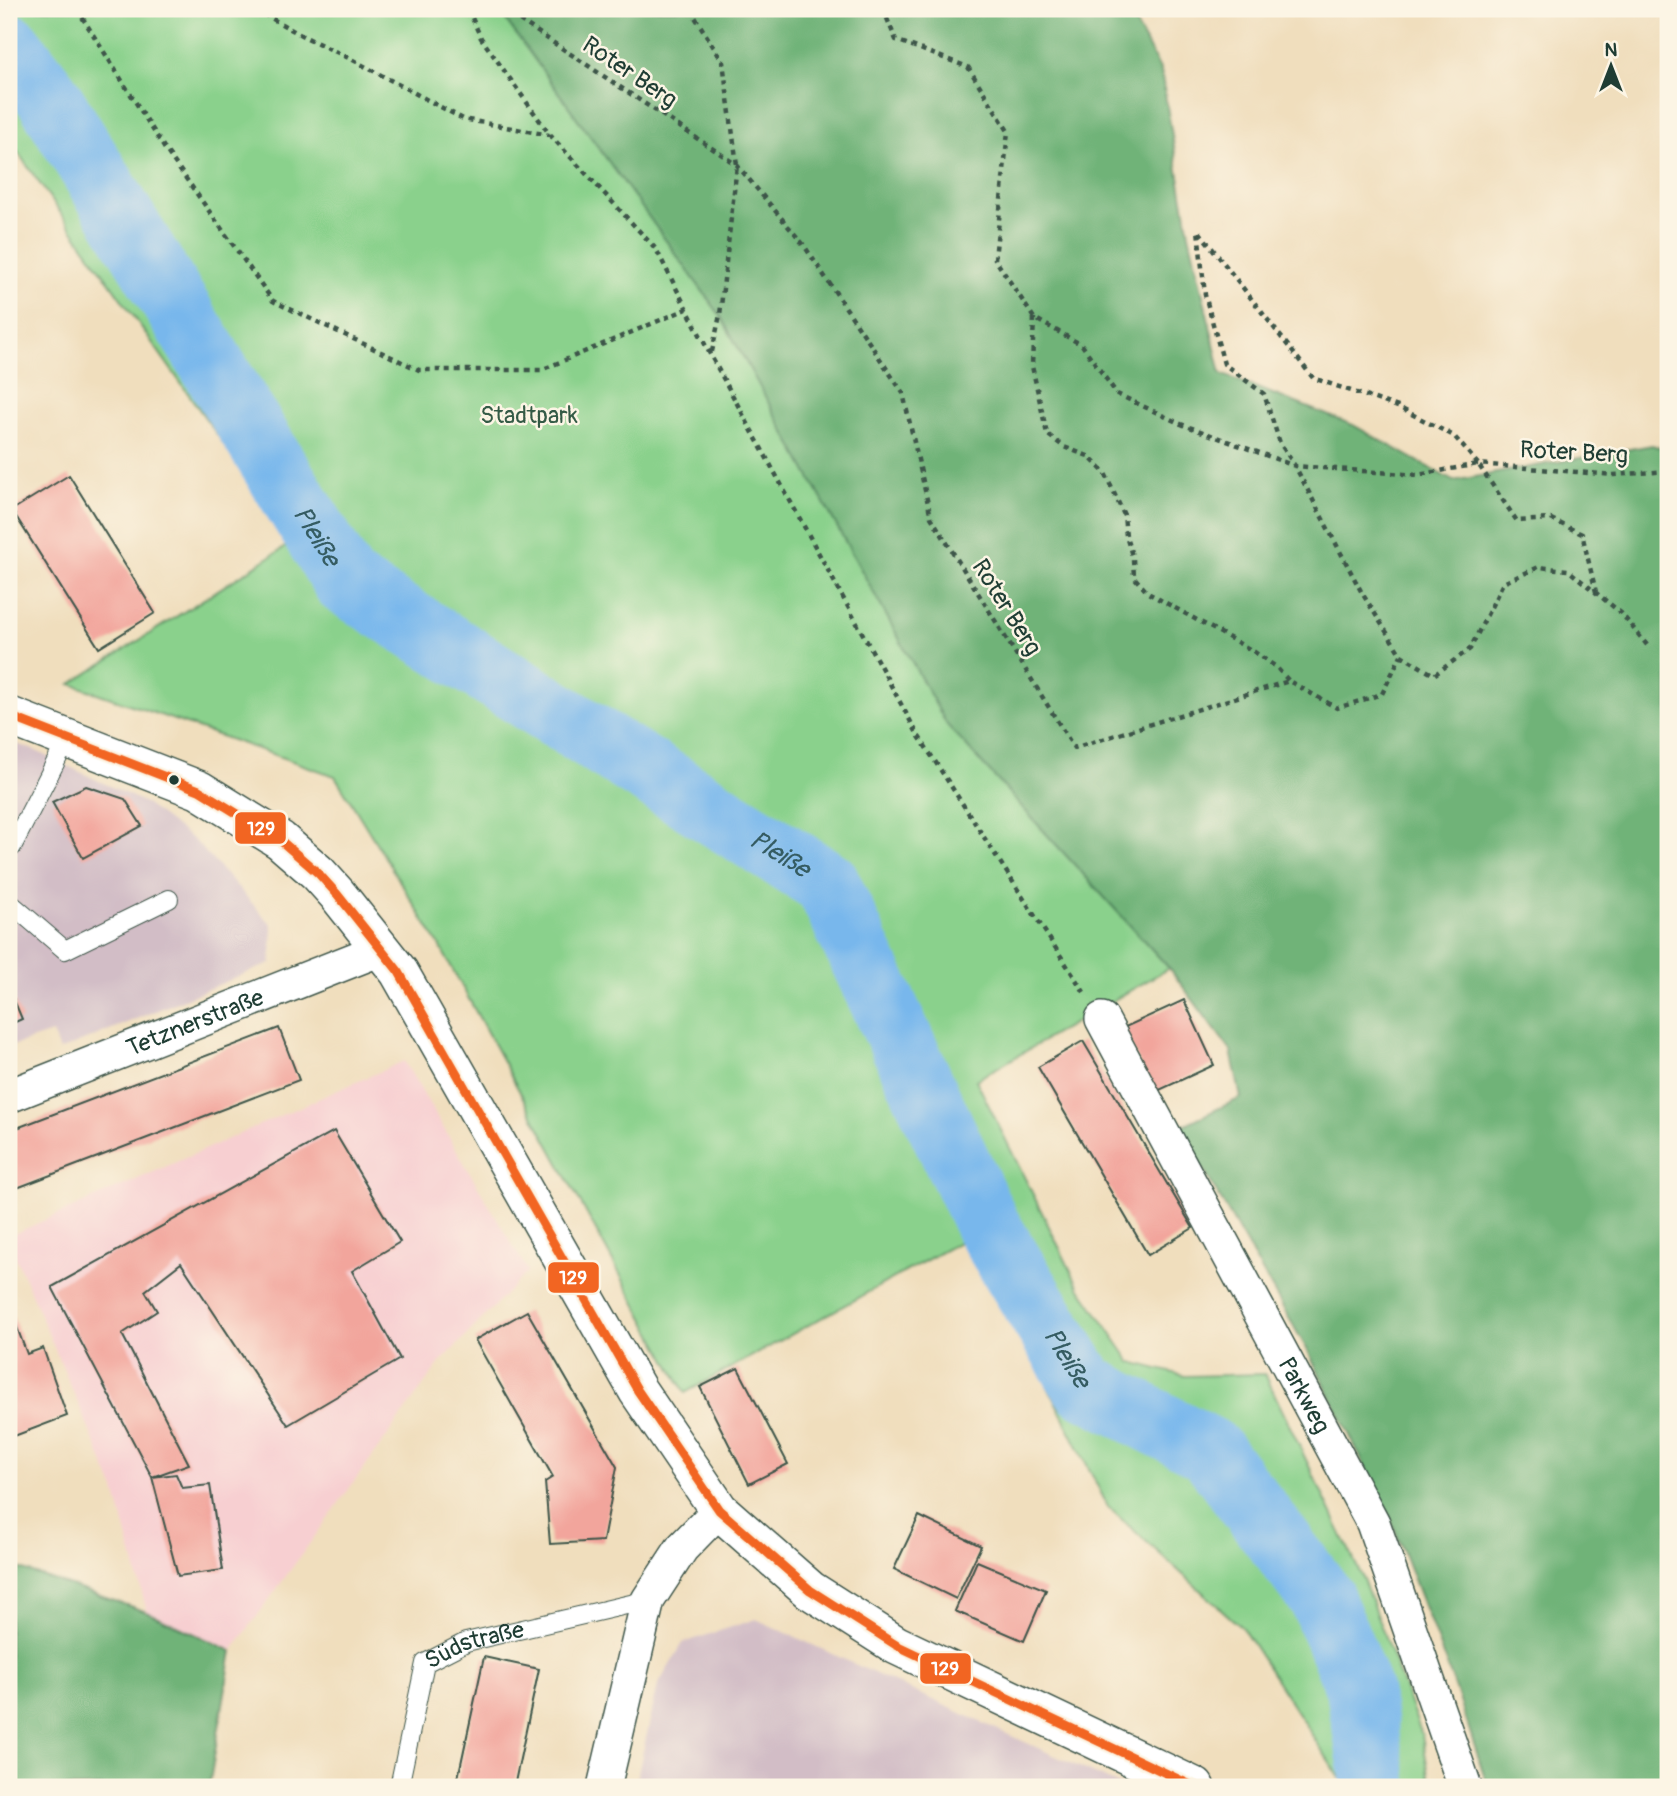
<svg xmlns="http://www.w3.org/2000/svg" width="1677" height="1796" font-family="Pangolin,sans-serif">
<style>
.built{fill:#f7cfd1}
.industrial{fill:#d2bdc6}
.green{fill:#8ad18c;stroke:#548760;stroke-width:2}
.forest{fill:#6fb378;stroke:#477856;stroke-width:2}
.lines{fill:none;stroke-linecap:round;stroke-linejoin:round}
.river{stroke:#78b7ec;stroke-width:66}
.building{fill:#f2a59c}
.lane-casing{stroke:#3e5549;stroke-width:20}
.street-casing{stroke:#3e5549;stroke-width:36}
.secondary-casing{stroke:#3e5549;stroke-width:41}
.path{stroke:#3e5549;stroke-width:4.5;stroke-dasharray:5 5;stroke-linecap:butt}
.lane{stroke:#fff;stroke-width:18}
.street{stroke:#fff;stroke-width:33}
.secondary{stroke:#fff;stroke-width:38}
.bus-1-casing{stroke:#fcf5e5;stroke-width:14}
.bus-1{stroke:#f26522;stroke-width:9}
.bus-dot{fill:#1f3d34;stroke:#fcf5e5;stroke-width:2.5}
.labels{text-anchor:middle;stroke-width:5;stroke-linejoin:round;paint-order:stroke}
.street-label{font-size:24px;fill:#1f3d34;stroke:#fcf5e5}
.park-label{font-size:24px;fill:#345b46;stroke:#fcf5e5}
.water-label{font-size:26px;font-style:italic;fill:#355c62;stroke:#fcf5e5}
.line-badge{stroke:#fcf5e5;stroke-width:2.5}
.badge-label{font-size:19px;text-anchor:middle;font-weight:bold;fill:#fff}
</style>
<rect width="100%" height="100%" fill="#fcf5e5"/>
<filter id="ink" filterUnits="userSpaceOnUse"><feTurbulence type="fractalNoise" baseFrequency=".0143" numOctaves="2"/><feDisplacementMap in="SourceGraphic" scale="14" xChannelSelector="R" yChannelSelector="G"/><feConvolveMatrix kernelMatrix="1 2 1 2 8 2 1 2 1" color-interpolation-filters="sRGB"/></filter>
<filter id="wash" filterUnits="userSpaceOnUse"><feTurbulence type="fractalNoise" baseFrequency=".00686" numOctaves="4" result="noise"/><feDisplacementMap in="SourceGraphic" scale="28" xChannelSelector="R" yChannelSelector="G"/><feGaussianBlur stdDeviation="1.57" result="paint"/><feColorMatrix in="noise" values="0 0 0 0 0 0 0 0 0 0 0 0 0 0 0 0 0 1.4 0 .05"/><feComposite in="paint" operator="in"/></filter>
<g filter="url(#wash)">
<rect width="100%" height="100%" fill="#f0debd"/>
<path class="built" d="M404,1061L528,1271L439,1364L232,1651L147,1612L115,1490L9,1242V1236Z"/>
<path class="industrial" d="M9,741L36,751L143,802L195,841L272,925L271,963L59,1051L52,1033L9,1047Z
M756,1619L1123,1787H635L658,1685L683,1643Z"/>
<path class="green" d="M9,9H498L720,315L947,725L1169,968L976,1080L1079,1287L1131,1362L1185,1376L1265,1374L1363,1579L1422,1735L1431,1787H1346L1242,1628L1108,1507L972,1235L685,1393L442,950L335,776L71,684L293,542L9,140Z"/>
<path class="forest" d="M498,9H1128L1161,71L1189,234L1221,374L1353,425L1453,481L1652,445L1668,450V1787H1488L1457,1692L1390,1517L1308,1351L1179,1127L1241,1098L1231,1051L1169,968L947,725L720,315Z
M9,1565L147,1612L232,1651L209,1787H9Z"/>
<g class="lines">
<path class="river" id="s1" d="M9,46L47,95L346,583L827,883L988,1227L1085,1386L1210,1450L1321,1597L1359,1690L1375,1787"/>
</g>
<g id="blocks">
<path class="building" d="M69,475L155,613L99,648L12,510Z
M86,786L125,799L142,826L83,858L52,802Z
M9,988L22,1019L9,1025Z
M1184,1000L1214,1065L1153,1093L1123,1028Z
M279,1028L299,1080L9,1191V1131Z
M1083,1041L1193,1228L1148,1255L1038,1067Z
M334,1131L400,1242L352,1271L400,1359L288,1425L181,1263L145,1291L157,1311L122,1334L189,1464L152,1477L176,1474L182,1488L210,1485L223,1570L178,1576L152,1477L52,1287Z
M9,1306L27,1354L43,1348L67,1416L9,1438Z
M527,1311L617,1467L603,1541L550,1544L545,1482L553,1477L475,1340Z
M738,1368L788,1464L749,1484L700,1387Z
M919,1516L981,1546L956,1599L894,1569Z
M977,1561L1046,1590L1024,1641L955,1611Z
M484,1657L539,1669L514,1787H456Z"/>
</g>
</g>
<g filter="url(#ink)">
<use href="#blocks" fill-opacity="0" stroke="#3e5549" stroke-width="2"/>
<g class="lines">
<defs>
<g id="lane">
<path d="M9,849L12,847L68,738"/>
<path d="M9,902L65,950L169,899"/>
<path id="s2" d="M399,1787L425,1663L466,1642L648,1600"/>
</g>
<g id="street">
<path id="s3" d="M1102,1019L1373,1523L1465,1787"/>
<path id="s4" d="M9,1096L381,949"/>
<path d="M604,1787L648,1600L682,1548L719,1510"/>
</g>
<path id="secondary" d="M9,716L199,790L280,840L318,873L337,894L399,972L638,1391L719,1510L810,1590L896,1645L1195,1787"/>
</defs>
<use href="#lane" class="lane-casing"/>
<use href="#street" class="street-casing"/>
<use href="#secondary" class="secondary-casing"/>
<path class="path" d="M77,9L165,149L273,301L419,370H541L687,309
M255,9L301,35L353,60L463,119L549,135
M468,9L481,38L550,135L656,249L711,356L918,735L1084,992
M503,9L737,165L803,244L903,393L931,517L1074,748L1289,681L1337,708L1382,694L1401,655
M690,9L723,62L737,165L720,315L711,356
M883,9L896,40L968,67L1008,131L995,259L1034,318L1082,345L1117,394L1181,424L1295,466L1418,475L1478,464L1517,521L1551,519L1582,534L1596,592
M1034,318L1032,366L1047,434L1064,447L1088,456L1105,473L1124,515L1126,536L1133,559L1134,577L1148,593L1253,651L1276,667L1289,681
M1647,645L1621,613L1568,570L1539,567L1503,583L1470,649L1434,675L1401,655L1362,593L1295,466L1280,443L1264,394L1224,364L1205,295L1198,230L1313,378L1398,407L1454,436L1478,464L1614,475L1668,471"/>
<use href="#lane" class="lane"/>
<use href="#street" class="street"/>
<use href="#secondary" class="secondary"/>
<defs>
<path id="bus-1" d="M9,716L199,790L280,840L318,873L337,894L399,972L638,1391L719,1510L810,1590L896,1645L1195,1787"/>
</defs>
<use href="#bus-1" class="bus-1-casing"/>
<use href="#bus-1" class="bus-1"/>
</g>
</g>
<circle class="bus-dot" cx="174" cy="780" r="6"/>
<g class="labels">
<g class="street-label">
<text transform="translate(630 72) rotate(34)" y="8">Roter Berg</text>
<text transform="translate(1574 452) rotate(3)" y="8">Roter Berg</text>
<text transform="translate(1007 607) rotate(58)" y="8">Roter Berg</text>
<text dy="8" stroke="none"><textPath href="#s4" startOffset="200">Tetznerstraße</textPath></text>
<text dy="8" stroke="none"><textPath href="#s3" startOffset="427">Parkweg</textPath></text>
<text dy="8" stroke="none"><textPath href="#s2" startOffset="180">Südstraße</textPath></text>
</g>
<g class="park-label">
<text x="529" y="423">Stadtpark</text>
</g>
<g class="water-label">
<text dy="9" stroke="none"><textPath href="#s1" startOffset="579">Pleiße</textPath></text>
<text dy="9" stroke="none"><textPath href="#s1" startOffset="1146">Pleiße</textPath></text>
<text dy="9" stroke="none"><textPath href="#s1" startOffset="1734">Pleiße</textPath></text>
</g>
</g>
<g class="line-badge">
<rect x="234" y="811" width="53" height="34" rx="7" fill="#f26522"/>
<rect x="547" y="1261" width="53" height="33" rx="7" fill="#f26522"/>
<rect x="919" y="1652" width="53" height="33" rx="7" fill="#f26522"/>
</g>
<g class="badge-label">
<text x="261" y="835">129</text>
<text x="573" y="1284">129</text>
<text x="945" y="1675">129</text>
</g>
<rect width="1677" height="1796" fill="none" stroke="#fcf5e5" stroke-width="35"/>
<g transform="translate(1611 66)" stroke="#fcf5e5" stroke-width="5" paint-order="stroke">
<path d="M0-5L12 26L0 18L-12 26Z" fill="#1f3d34"/>
<text y="-10" font-size="19" font-weight="bold" text-anchor="middle" fill="#1f3d34">N</text>
</g>
</svg>
